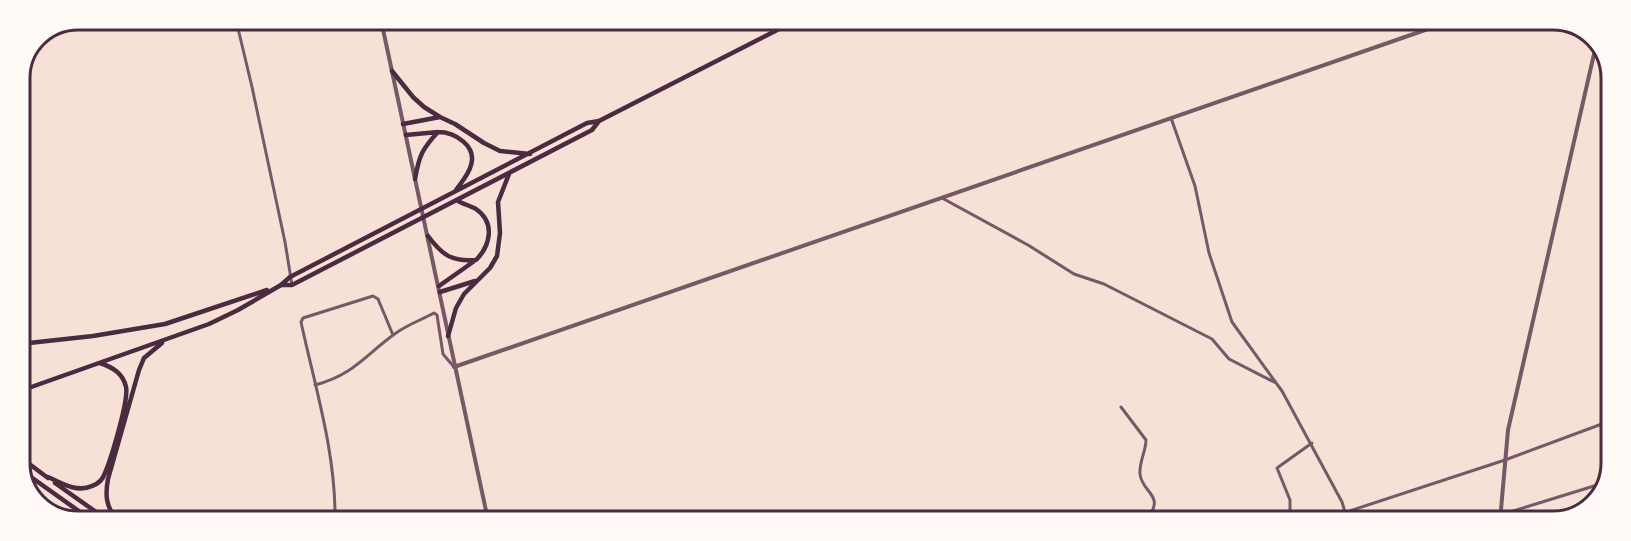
<svg xmlns="http://www.w3.org/2000/svg" width="1631" height="541" font-family="'PT Sans',sans-serif">
<style>
.lines{fill:none;stroke-linecap:round;stroke-linejoin:round}
.minor{stroke:#755966;stroke-width:3}
.tertiary{stroke:#755966;stroke-width:4}
.primary{stroke:#4a2c40;stroke-width:4.5}
.trunk{stroke:#4a2c40;stroke-width:4.5}
.rim{fill:none;stroke:#4a2c40;stroke-width:3}
</style>
<rect width="100%" height="100%" fill="#f7e1d7"/>
<g class="lines">
<path class="minor" d="M236,20L252,87L285,242L292,285
M1171,118L1195,186L1209,253L1232,322L1282,391L1342,502L1345,512
M942,198L1028,245L1074,274L1104,284L1212,339L1229,359L1276,383
M315,385C355,374 365,355 396,333C407,325 421,320 434,313L437,315L443,354L454,367
M1121,407L1146,440C1146,451 1139,462 1140,474C1142,494 1167,494 1146,521
M1500,515L1607,482
M335,520C336,453 315,387 301,322L303,318L373,296L378,299L393,335
M1290,521V500L1277,468L1312,443
M1319,521L1505,460L1610,421"/>
<path class="tertiary" d="M381,20L488,520
M454,367L1451,21
M1500,521L1508,430L1597,41"/>
<path class="primary" d="M392,71L413,97L424,107L440,117L455,124L484,143L500,151L530,154
M403,124L440,117
M406,135L438,132
M415,179C419,156 422,149 438,132C455,132 477,146 471,165C469,174 461,183 456,190
M428,236C442,255 452,262 476,260C490,246 496,223 476,209C471,206 463,204 458,201
M281,285L290,277L587,123L599,121L795,21
M281,285H292L592,130L599,121
M439,286L473,262
M440,292L475,281
M448,336L456,308L464,294L490,268L497,256L500,233L498,202L509,174"/>
<path class="trunk" d="M20,344L93,336L165,324L267,290
M20,391L209,324L238,310L281,285
M20,457L48,478
M21,470L90,519
M48,477C61,483 77,493 92,486C98,484 103,479 105,473C111,459 129,400 126,387C123,373 112,367 100,363
M55,483L106,519
M116,519C106,506 105,495 108,479L139,370L144,358L162,343"/>
</g>
<path d="M0 0H1631V541H0ZM78 30H1553A48 48 0 0 1 1601 78V463A48 48 0 0 1 1553 511H78A48 48 0 0 1 30 463V78A48 48 0 0 1 78 30Z" fill="#fffaf5" fill-rule="evenodd"/>
<path class="rim" d="M78 30H1553A48 48 0 0 1 1601 78V463A48 48 0 0 1 1553 511H78A48 48 0 0 1 30 463V78A48 48 0 0 1 78 30Z"/>
</svg>
